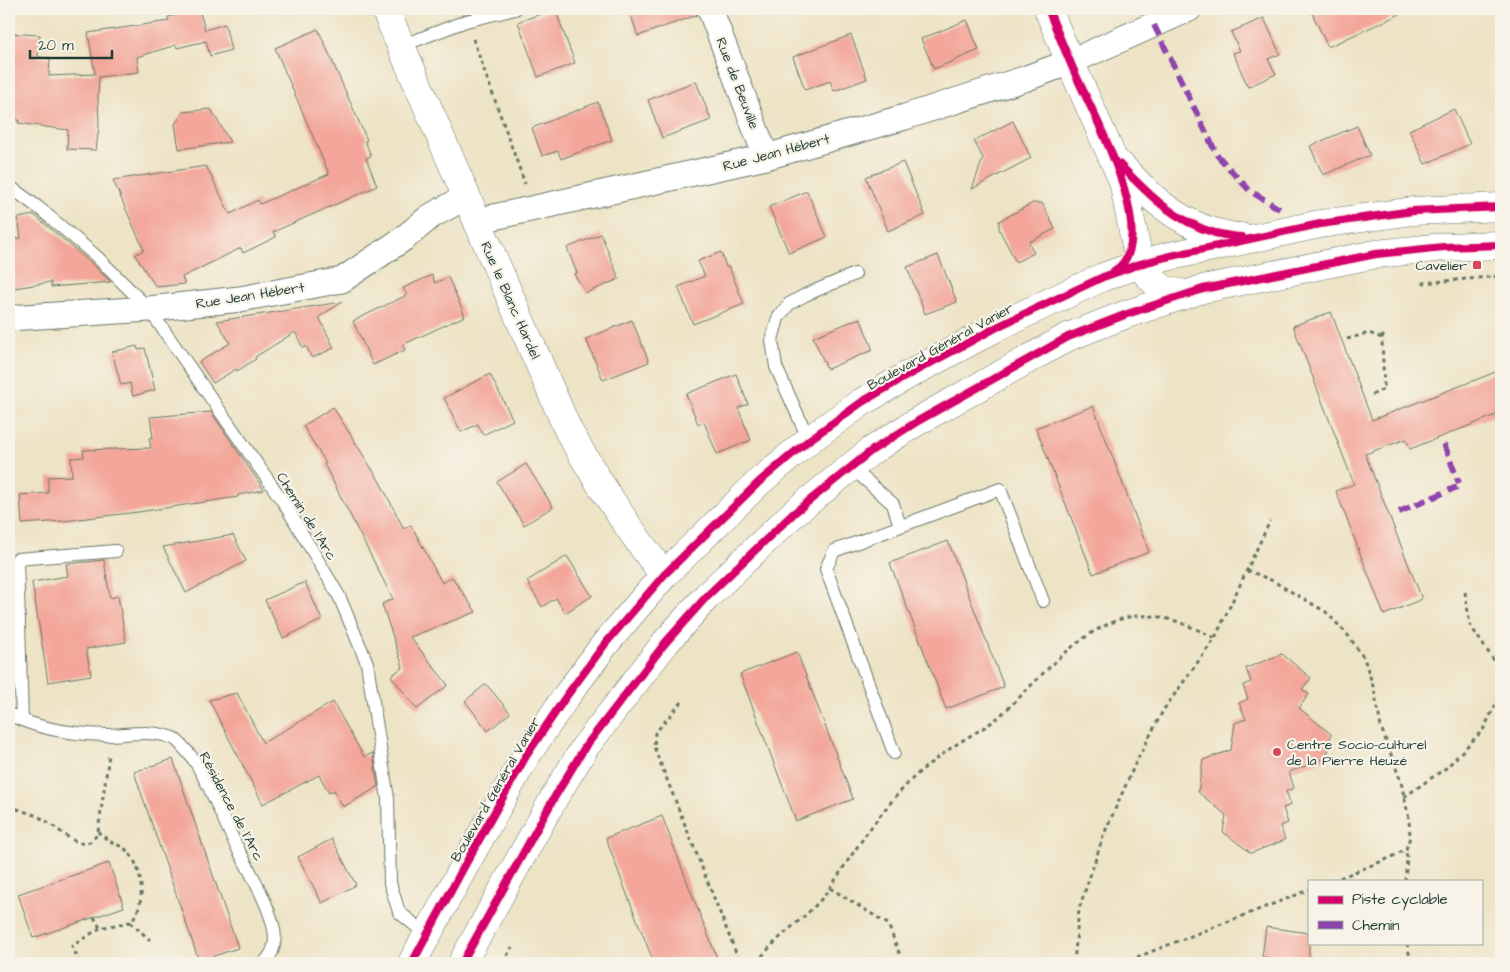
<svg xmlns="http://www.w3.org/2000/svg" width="1510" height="972" font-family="'Architects Daughter',sans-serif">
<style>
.building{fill:#f3a699}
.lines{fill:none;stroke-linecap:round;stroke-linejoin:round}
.lane-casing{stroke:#677767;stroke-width:14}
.street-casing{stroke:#677767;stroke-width:27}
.secondary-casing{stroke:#677767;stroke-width:29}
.path{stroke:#677767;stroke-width:3;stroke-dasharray:4 4;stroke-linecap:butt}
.lane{stroke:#fff;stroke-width:12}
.street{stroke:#fff;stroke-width:25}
.secondary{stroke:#fff;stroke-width:28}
.quiet{stroke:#8e44ad;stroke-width:6;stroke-dasharray:12 6;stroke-linecap:butt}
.cycleway-casing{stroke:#f7f3e8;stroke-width:11}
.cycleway{stroke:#d6006c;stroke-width:8}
.poi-dot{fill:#d1495b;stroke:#f7f3e8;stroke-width:2}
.labels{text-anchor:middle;stroke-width:4.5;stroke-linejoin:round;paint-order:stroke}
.street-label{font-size:14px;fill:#1f3d34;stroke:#f7f3e8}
.poi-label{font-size:14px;fill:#1f3d34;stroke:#f7f3e8;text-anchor:end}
</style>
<rect width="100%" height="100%" fill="#f7f3e8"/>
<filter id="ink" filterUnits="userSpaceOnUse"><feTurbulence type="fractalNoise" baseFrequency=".02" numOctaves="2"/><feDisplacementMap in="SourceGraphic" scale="10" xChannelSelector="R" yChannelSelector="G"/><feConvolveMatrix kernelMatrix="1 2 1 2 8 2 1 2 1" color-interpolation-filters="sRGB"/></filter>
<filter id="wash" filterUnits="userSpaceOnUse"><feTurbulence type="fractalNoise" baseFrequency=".0096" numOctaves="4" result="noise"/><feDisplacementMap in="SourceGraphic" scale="20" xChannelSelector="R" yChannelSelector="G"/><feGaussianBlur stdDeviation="1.12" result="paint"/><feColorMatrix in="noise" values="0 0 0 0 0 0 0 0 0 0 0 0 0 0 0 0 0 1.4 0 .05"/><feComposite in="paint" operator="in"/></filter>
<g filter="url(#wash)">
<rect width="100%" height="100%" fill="#ede3c5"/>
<g id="blocks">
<path class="building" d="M199,9L205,30L225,24L231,50L210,56L206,41L177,48L176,45L137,57L139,72L99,77L98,99L99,125L96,150L67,149L68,130L18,123L19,120L9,119V33L40,35L38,57L50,58L49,76L95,74L88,33L169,21L168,17Z
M555,9L575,63L538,77L518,22Z
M629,9H696L697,15L638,36Z
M1310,9H1411L1328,47Z
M1264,18L1280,54L1268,59L1276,74L1248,87L1233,53L1240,51L1231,32Z
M967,20L979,50L934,69L921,39Z
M318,29L367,140L365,141L371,156L366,158L377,186L273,232L276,237L243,253L241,248L182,277L185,284L156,287L135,255L144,250L113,180L206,166L230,214L258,200L260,204L329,174L275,48Z
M851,35L867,79L834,91L830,81L805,90L793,57Z
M696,81L711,120L662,138L648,100Z
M598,102L612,140L561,159L558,151L542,156L532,128Z
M211,109L230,142L179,149L175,124L183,112Z
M1454,109L1470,144L1425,164L1409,130Z
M1013,121L1031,158L972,189L983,158L974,141Z
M1357,126L1370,155L1323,175L1310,146Z
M903,162L925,215L888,231L866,177Z
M807,191L827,237L789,253L769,207Z
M1033,203H1042L1055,229L1029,242L1034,253L1016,262L999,229V221Z
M34,215L90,262L111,282L51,287V282L9,289V240L21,238L18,218Z
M601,234L619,279L586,293L574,274L577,273L567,248Z
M721,252L726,267H729L744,304L693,324L678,287L705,276L698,261Z
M938,255L957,302L925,314L907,267Z
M432,275L435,283L448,277L465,316L402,345L405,350L373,365L353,321L407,295L403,288Z
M342,302L319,317L334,348L312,358L306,346L303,348L295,332L255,357L256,359L237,371L236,369L213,383L199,362L230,343L217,321Z
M1331,312L1372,420L1501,370V413L1410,449L1406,439L1365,454L1422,599L1384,615L1336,491L1354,484L1293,326Z
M860,318L873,350L827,369L813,337Z
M632,320L649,362L603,380L586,339Z
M137,346L138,350L145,348L155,390L133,396L130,383L121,385L112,352Z
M490,374L513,420L483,435L478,424L461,432L444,398Z
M736,374L748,404L738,408L751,440L717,454L704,422L698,424L686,394Z
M1093,406L1149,552L1093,574L1036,428Z
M333,407L380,482L404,529L411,525L442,583L452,577L476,612L410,637L448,685L417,709L391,676L403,667L382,604L393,599L324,464L326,463L303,426Z
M211,412L264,490L238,495V497L138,512L63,521L22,524L20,495L48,493V477L72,476L71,458L84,457L83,450L151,448L149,438L153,437L150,417Z
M526,464L553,507L524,525L497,482Z
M233,535L246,561L186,593L163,547Z
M948,541L1004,687L946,709L890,563Z
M567,556L592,596L565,613L556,598L542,607L527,581Z
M104,560L110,598L118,596L126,642L86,649L91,675L48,682L32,582L68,576L66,564Z
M305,582L322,620L283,638L265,600Z
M797,652L853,799L796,821L740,674Z
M1282,654L1311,678L1302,689L1309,694L1299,708L1331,734L1327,758L1289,772L1294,788L1286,791L1291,805L1283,808L1288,823L1280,826L1285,840L1251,853L1223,832L1226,815L1198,792L1203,760L1231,750L1235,723L1246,719L1239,703L1248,699L1243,685L1251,682L1246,668Z
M486,684L510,713L488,731L465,701Z
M237,693L263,743L333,702L364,757L373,753L378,787L343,807L334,790L329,793L319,775L263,804L209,700Z
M173,759L238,948L199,961L134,772Z
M662,816L688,884L719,963H654L623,884L606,838Z
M332,839L356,885L322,903L298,857Z
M109,863L124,907L33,938L18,894Z
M1266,927L1309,933V963H1269L1270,958L1262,957Z"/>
</g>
</g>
<g filter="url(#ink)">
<use href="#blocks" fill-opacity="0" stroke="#677767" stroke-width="1"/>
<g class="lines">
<defs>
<path id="lane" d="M401,46L466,21L515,9
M9,186L39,208L96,256L149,309L284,503L339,596L367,663L388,799L390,883L399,912L427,935
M809,440L776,367L772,340L778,318L789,304L805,295L855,274
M851,467L893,504L900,526
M9,714C37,729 73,734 105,735C127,735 152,729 173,738C178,740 193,758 196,763C211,788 223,819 236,845C248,868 267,901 273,925C277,940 275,952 264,963
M22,720L17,559L116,551
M894,753L826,569L834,551L1000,489L1043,601"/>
<path id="street" d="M710,9L766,157
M476,221L766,157L905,117L1024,79L1070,62L1189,9
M9,318L149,309L240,299L342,280L403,239L431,216L466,197"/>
<path id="secondary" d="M385,9L568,430C597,481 628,529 664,575
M1048,9L1070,62L1123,181L1139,261L1147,274L1159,286L1166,290L1183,294
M1120,165C1147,194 1174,221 1214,232C1222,234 1232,237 1241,237
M412,963L466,863L526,756L565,698L605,644L664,575L759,482L809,440L862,402L908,375L1001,325L1103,277L1140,264L1166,257L1320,224L1413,211L1501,207
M462,963L554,798L585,747L666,642L707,596L794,513L871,451L918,421L1068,337L1127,314L1203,289L1376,254L1444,247L1501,245"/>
</defs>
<use href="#lane" class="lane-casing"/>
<use href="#street" class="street-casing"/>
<use href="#secondary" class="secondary-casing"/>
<path class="path" d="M473,39L525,184
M1422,283L1501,276
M1347,339L1369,333L1382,338
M1372,395L1384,389L1382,338L1384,334
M1247,570L1273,581L1326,612L1347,634L1364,658L1374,689L1381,727L1401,782L1409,819L1410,837L1406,849L1390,858L1332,881
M1465,592L1470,625L1493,659L1501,667
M682,702L655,733L654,747L740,963
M1404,797L1446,768L1483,730L1501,694
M9,806C21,811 36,814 46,821C61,830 86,859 98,832L109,755
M1405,881L1407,859L1406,849
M830,888L888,924L903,963
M94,917L100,928L130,922C148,905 143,864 125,849C121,845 115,845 111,842C106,839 102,835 98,832
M130,922L150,940
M1407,943L1411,963
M80,963L72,946L100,928
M503,963L512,947
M757,963C775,937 803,921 823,897C831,887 838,876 845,865C861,841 879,815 899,793C916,773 935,759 957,744C969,736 983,729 995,720C1034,687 1073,632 1125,618C1157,610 1186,624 1215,638
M1074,963L1079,909L1104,834L1136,762L1164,709L1215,638L1270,521
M1122,963L1309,890"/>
<use href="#lane" class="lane"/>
<use href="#street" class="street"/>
<use href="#secondary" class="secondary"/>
<path class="quiet" d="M1154,25L1217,155L1250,191L1283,211
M1498,422L1501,429
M1444,444L1459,483
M1399,512L1457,487"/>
<defs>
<path id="cycleway" d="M1048,9C1058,33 1068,58 1079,82C1096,119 1163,242 1114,271
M1119,164C1148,194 1174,221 1215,233C1224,235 1233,237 1242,237
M412,963L466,863L526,756L565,698L605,644L664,575L759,482L809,440L862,402L908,375L1001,325L1103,277L1140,264L1166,257L1320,224L1413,211L1501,207
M462,963L554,798L585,747L666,642L707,596L794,513L871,451L918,421L1068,337L1127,314L1203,289L1376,254L1444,247L1501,245"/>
</defs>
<use href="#cycleway" class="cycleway-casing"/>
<use href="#cycleway" class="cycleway"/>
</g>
</g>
<g class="poi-dot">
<rect x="1472" y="260" width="10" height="10" rx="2.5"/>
<circle cx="1277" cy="752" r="5"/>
</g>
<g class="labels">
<g class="street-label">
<text transform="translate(738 83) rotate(69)" y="5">Rue de Beuville</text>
<text transform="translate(776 152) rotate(-15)" y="5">Rue Jean Hébert</text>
<text transform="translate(250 295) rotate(-9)" y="5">Rue Jean Hébert</text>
<text transform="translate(511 300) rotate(66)" y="5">Rue le Blanc Hardel</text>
<text transform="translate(940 346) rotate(-29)" y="5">Boulevard Général Vanier</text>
<text transform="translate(307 516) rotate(58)" y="5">Chemin de l'Arc</text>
<text transform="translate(495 789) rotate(-60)" y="5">Boulevard Général Vanier</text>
<text transform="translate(232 806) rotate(62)" y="5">Résidence de l'Arc</text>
</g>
<g class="poi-label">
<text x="1467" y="270">Cavelier</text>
<text x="1287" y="749" text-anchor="start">Centre Socio-culturel<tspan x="1287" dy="16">de la Pierre Heuzé</tspan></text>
</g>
</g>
<rect width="1510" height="972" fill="none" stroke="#f7f3e8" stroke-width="30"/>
<rect x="1308" y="880" width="175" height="65" fill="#f7f3e8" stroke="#a1aaa0"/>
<rect x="1318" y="896" width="25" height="8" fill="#d6006c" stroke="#a1aaa0"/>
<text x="1352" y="904" font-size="15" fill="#1f3d34">Piste cyclable</text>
<rect x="1318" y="921" width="25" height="8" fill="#8e44ad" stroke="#a1aaa0"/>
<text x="1352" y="930" font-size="15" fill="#1f3d34">Chemin</text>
<path d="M30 50v8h82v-8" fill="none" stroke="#1f3d34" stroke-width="2.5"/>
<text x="38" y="50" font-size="15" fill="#1f3d34" stroke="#f7f3e8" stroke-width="4" paint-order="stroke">20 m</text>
</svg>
